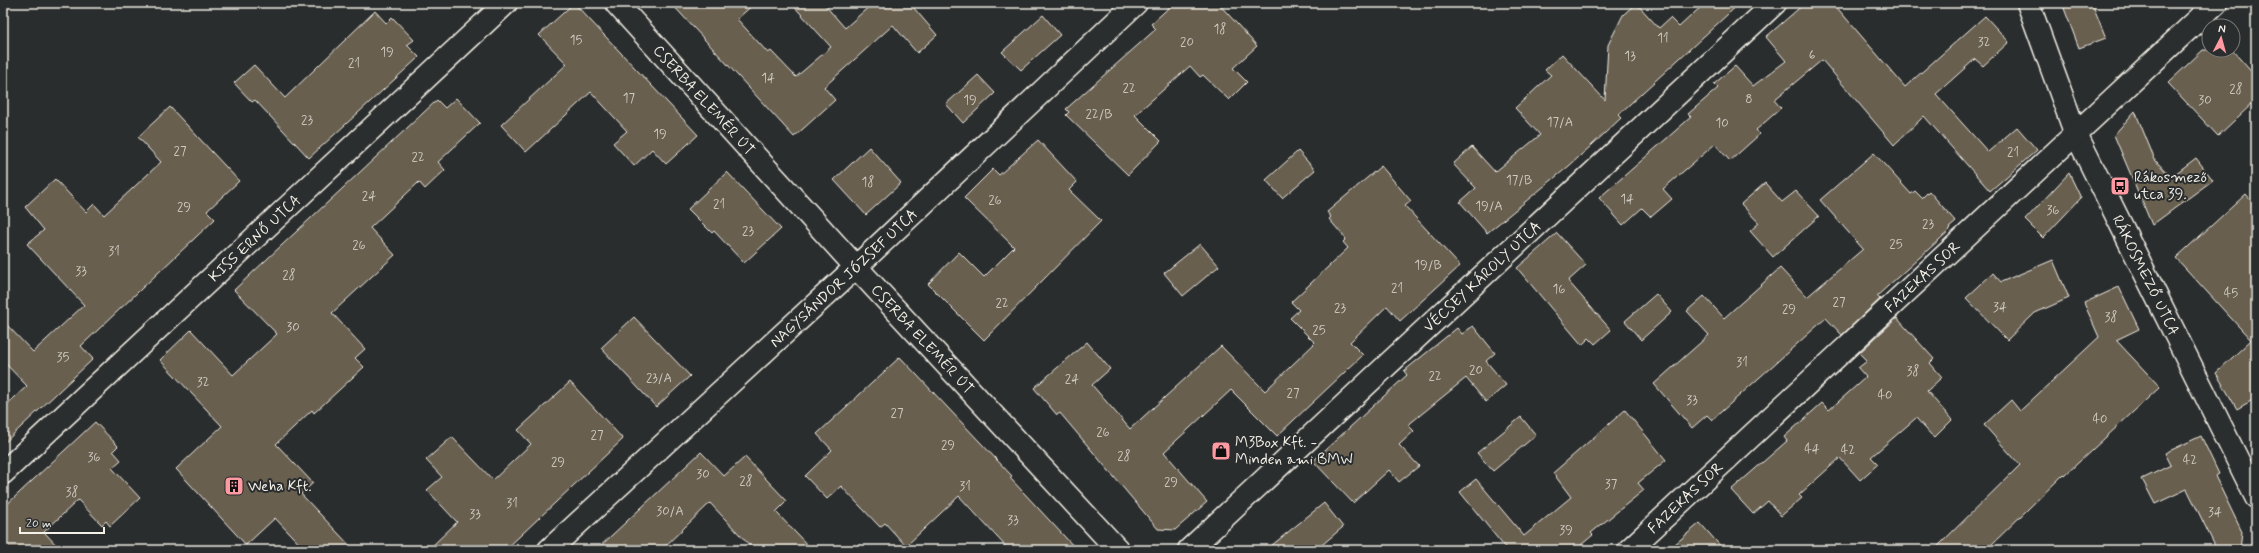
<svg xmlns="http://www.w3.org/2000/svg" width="2259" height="553" font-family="Mynerve,sans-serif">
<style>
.building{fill:#685e4f;stroke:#f4f1e8}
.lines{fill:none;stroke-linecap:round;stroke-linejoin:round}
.minor-casing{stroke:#f4f1e8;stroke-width:25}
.minor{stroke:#2a2d2e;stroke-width:22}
.labels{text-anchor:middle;stroke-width:4;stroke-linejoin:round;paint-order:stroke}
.number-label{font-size:13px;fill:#d1ccc2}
.street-label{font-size:15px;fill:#f4f1e8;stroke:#2a2d2e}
.poi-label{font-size:15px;fill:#f4f1e8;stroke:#2a2d2e;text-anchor:start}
</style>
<rect width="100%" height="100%" fill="#2a2d2e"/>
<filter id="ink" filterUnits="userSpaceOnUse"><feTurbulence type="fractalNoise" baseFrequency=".025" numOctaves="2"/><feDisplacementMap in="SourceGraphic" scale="8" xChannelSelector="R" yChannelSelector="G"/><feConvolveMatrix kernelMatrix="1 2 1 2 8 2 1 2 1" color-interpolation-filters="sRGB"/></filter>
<g filter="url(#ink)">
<path class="building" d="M574,3L698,135L666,164L652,149L634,166L613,143L627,131L591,92L526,152L501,125L567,64L539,35Z
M671,3H755L737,19L768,53L771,51L796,77L831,47L791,3H823L845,28L873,3H917L913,7L937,35L917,53L893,25L824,87L835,100L794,137Z
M1174,3H1218L1257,46L1233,68L1247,82L1229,100L1203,75L1200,77L1190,66L1135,115L1161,141L1128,175L1066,115L1069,112L1066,109L1156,29L1151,24Z
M1636,3L1659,28L1670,18L1679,27L1705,3H1740L1618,115L1621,118L1604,134L1569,166L1487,233L1460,202L1476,188L1453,164L1472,147L1495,172L1540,135L1515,108L1551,75L1545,70L1562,54L1605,100L1608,45L1623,15Z
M1805,3H1833L1905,87L1985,16L2009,42L1983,66L1975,59L1936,94L1988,152L2017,127L2037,150L1990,191L1924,116L1894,145L1822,60L1774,100L1781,108L1756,130L1760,134L1730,161L1715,144L1663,189L1672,199L1651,217L1642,208L1623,225L1599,198L1691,117L1688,114L1718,88L1714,84L1735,66L1753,86L1786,61L1766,37Z
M2062,3H2092L2106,38L2079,48Z
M375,11L386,23L392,17L414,40L407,45L419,57L309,158L255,100L252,102L234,83L254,65L285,98Z
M1043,15L1060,35L1021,70L1002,52Z
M2203,50H2232L2256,77V100L2218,136L2168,83Z
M978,75L995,93L963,123L946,104Z
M456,98L480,123L438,162L445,170L425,189L419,182L370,228L395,255L332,313L365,349L355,358L364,367L314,413L312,410L276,444L313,483L301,494L354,550H305L275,518L246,545L176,469L222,426L160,360L191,330L233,375L277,334L234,290L437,100L445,108Z
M170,107L239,181L207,211L215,219L81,346L93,359L3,444V408L27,386L3,361V321L33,352L84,305L27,244L44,230L25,207L55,179L86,212L94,204L104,215L161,162L138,137Z
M2135,111L2155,160L2171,177L2196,158L2213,180L2152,225L2114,135Z
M1038,140L1077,182L1069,190L1101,221L984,340L928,284L959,252L984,277L1014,247L964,198L993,169L999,175Z
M869,147L901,183L866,215L834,180Z
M1298,151L1315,170L1282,198L1266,180Z
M1874,153L1911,194L1915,191L1922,198L1929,191L1956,222L1949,228L1950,230L1877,296L1880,299L1842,335L1826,318L1712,420L1707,415L1692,428L1654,384L1709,335L1687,311L1704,296L1724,318L1780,268L1807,297L1863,249L1820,200Z
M1381,166L1411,201L1405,206L1460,266L1400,321L1387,306L1350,342L1363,355L1277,436L1231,390L1164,452L1207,502L1175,530L1158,529L1060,413L1057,415L1034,388L1087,342L1110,369L1092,385L1130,429L1221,346L1265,391L1315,343L1290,318L1299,310L1291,302L1348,248L1343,242L1346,239L1329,219L1331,217L1327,212Z
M727,172L781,229L744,263L714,231L712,233L688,209Z
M2069,173L2081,198L2043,238L2025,220Z
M1765,183L1782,202L1796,191L1819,216L1773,257L1750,231L1759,223L1741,204Z
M2246,194L2256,206V398L2237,409L2216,373L2251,340L2176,258Z
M1557,233L1586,265L1568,281L1611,330L1595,344L1589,338L1582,345L1517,268Z
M1200,244L1219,266L1183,296L1164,273Z
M2053,260L2069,298L2035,313L2007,340L1966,298L1993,273L2001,282Z
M2119,287L2139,329L2116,340L2160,387L2065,475L2064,474L1986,550H1934L2020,465L1984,425L2011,400L2020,411L2099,337L2084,303Z
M1656,294L1672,312L1641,340L1625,321Z
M634,317L690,376L656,407L601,348Z
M1897,318L1934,359L1930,363L1942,377L1927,391L1952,420L1934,438L1916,418L1871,457L1878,464L1860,480L1840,458L1799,495L1802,498L1781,516L1768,501L1753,514L1731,490L1787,441L1784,437L1822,403L1829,410L1866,377L1858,368L1867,361L1859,353Z
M1473,326L1495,353L1486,361L1506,385L1486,402L1466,378L1408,425L1414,431L1399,445L1419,466L1399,482L1389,470L1353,503L1313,461L1407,375L1404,371L1457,328L1462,334Z
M900,357L1012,476L1010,478L1077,550H1009L959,496L906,546L885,523L880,527L841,486L827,499L805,476L832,450L817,434Z
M570,382L623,439L505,550H428L457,522L427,490L442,477L426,460L452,437L493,480L531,444L518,430Z
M1625,410L1666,460L1638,483L1644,490L1591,533L1593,535L1575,550H1507L1460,492L1476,479L1524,536L1571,497L1553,473Z
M1521,417L1536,435L1493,471L1477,453Z
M95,422L118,446L113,451L121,460L112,468L140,498L110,526L106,521L102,525L78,500L44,532L61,550H3V508Z
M2201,436L2219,474L2215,476L2242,532L2240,550H2217L2187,489L2155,504L2142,479L2171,465L2165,453Z
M701,452L724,476L745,457L787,501L776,512L812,550H754L710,503L661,550H596Z
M1324,503L1343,527L1316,550H1266Z
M1700,523L1724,550H1668Z"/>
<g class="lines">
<defs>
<g id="minor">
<path id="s1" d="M616,3L856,267L1118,550"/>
<path id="s2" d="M2028,3L2075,132L2256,497"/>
<path id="s3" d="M3,473L506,3"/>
<path id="s4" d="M549,550L856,267L1136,3"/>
<path id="s5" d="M1189,550L1775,3"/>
<path id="s6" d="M1629,550L2216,3"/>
</g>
</defs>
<use href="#minor" class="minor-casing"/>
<use href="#minor" class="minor"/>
</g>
</g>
<defs>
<symbol id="bus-square" viewBox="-11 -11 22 22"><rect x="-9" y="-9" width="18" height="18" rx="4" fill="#ff9aa2" stroke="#2a2d2e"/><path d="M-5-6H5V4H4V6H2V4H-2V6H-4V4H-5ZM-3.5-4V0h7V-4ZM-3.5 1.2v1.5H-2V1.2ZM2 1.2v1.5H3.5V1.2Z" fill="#111"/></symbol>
<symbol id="shop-square" viewBox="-11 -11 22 22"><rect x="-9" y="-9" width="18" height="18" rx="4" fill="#ff9aa2" stroke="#2a2d2e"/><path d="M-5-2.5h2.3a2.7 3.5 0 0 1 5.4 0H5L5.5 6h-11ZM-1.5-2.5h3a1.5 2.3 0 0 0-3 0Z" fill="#111"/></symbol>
<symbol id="building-square" viewBox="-11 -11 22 22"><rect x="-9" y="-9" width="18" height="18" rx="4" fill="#ff9aa2" stroke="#2a2d2e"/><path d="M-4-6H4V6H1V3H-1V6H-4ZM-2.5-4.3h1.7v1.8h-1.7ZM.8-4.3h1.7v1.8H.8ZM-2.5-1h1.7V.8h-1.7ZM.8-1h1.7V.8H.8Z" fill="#111"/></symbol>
</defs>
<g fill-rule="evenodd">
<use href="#bus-square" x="2109" y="175" width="22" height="22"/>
<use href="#shop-square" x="1210" y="440" width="22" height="22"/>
<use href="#building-square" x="223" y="475" width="22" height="22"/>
</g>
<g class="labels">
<g class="number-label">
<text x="1220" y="33">18</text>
<text x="1663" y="42">11</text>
<text x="576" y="44">15</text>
<text x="1187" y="46">20</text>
<text x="1984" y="46">32</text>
<text x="387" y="56">19</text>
<text x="1812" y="59">6</text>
<text x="1630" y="60">13</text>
<text x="354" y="67">21</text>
<text x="768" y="82">14</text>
<text x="1129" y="92">22</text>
<text x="2236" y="93">28</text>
<text x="629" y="102">17</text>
<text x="1749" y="103">8</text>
<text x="970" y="104">19</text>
<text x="2205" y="104">30</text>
<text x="1099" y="118">22/B</text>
<text x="307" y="124">23</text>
<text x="1560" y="126">17/A</text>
<text x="1722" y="127">10</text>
<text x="660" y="138">19</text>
<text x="180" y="155">27</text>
<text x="2013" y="156">21</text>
<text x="418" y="161">22</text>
<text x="1519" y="184">17/B</text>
<text x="868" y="186">18</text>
<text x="369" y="200">24</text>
<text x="1627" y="203">14</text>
<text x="995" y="204">26</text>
<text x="719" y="208">21</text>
<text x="1489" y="210">19/A</text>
<text x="184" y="211">29</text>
<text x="2053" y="214">36</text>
<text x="1928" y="228">23</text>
<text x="748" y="235">23</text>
<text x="1896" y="248">25</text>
<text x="359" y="249">26</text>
<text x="114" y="255">31</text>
<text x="1428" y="269">19/B</text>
<text x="81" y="275">33</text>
<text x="289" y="279">28</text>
<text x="1397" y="292">21</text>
<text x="1559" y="293">16</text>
<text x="2231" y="297">45</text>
<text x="1839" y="306">27</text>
<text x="1002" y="307">22</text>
<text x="2000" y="311">34</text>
<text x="1340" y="312">23</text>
<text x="1789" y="313">29</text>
<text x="2111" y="321">38</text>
<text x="293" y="331">30</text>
<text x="1319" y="334">25</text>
<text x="63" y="361">35</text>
<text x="1742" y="366">31</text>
<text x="1476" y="374">20</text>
<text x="1913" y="375">38</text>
<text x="1435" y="380">22</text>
<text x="659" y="382">23/A</text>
<text x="1072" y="383">24</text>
<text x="203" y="386">32</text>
<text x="1293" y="397">27</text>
<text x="1885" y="399">40</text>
<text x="1692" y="404">33</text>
<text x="897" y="417">27</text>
<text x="2100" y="423">40</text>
<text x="1103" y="436">26</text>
<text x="597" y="439">27</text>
<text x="948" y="449">29</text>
<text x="1812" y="453">44</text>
<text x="1848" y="454">42</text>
<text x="1124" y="460">28</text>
<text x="94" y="461">36</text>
<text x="2190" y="464">42</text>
<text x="558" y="466">29</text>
<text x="703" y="478">30</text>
<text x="746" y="485">28</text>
<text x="1171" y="486">29</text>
<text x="1611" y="488">37</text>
<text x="965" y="490">31</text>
<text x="72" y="496">38</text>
<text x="512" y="507">31</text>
<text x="670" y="515">30/A</text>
<text x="2215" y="516">34</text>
<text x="475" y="518">33</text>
<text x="1013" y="524">33</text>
<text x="1566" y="534">39</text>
</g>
<g class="street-label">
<text dy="5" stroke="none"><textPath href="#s1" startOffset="131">CSERBA ELEMÉR ÚT</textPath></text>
<text dy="5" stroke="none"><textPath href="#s3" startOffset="344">KISS ERNŐ UTCA</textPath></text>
<text dy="5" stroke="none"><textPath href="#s2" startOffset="297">RÁKOSMEZŐ UTCA</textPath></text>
<text dy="5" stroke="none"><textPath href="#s5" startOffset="401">VÉCSEY KÁROLY UTCA</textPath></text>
<text dy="5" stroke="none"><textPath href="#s6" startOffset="401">FAZEKAS SOR</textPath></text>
<text dy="5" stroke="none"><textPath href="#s4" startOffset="401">NAGYSÁNDOR JÓZSEF UTCA</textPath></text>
<text dy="5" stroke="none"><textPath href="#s1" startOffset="455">CSERBA ELEMÉR ÚT</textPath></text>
<text dy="5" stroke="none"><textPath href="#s6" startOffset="77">FAZEKAS SOR</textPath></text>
</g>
<g class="poi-label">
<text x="2134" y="182">Rákosmező<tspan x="2134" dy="17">utca 39.</tspan></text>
<text x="1235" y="447">M3Box Kft. -<tspan x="1235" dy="17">Minden ami BMW</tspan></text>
<text x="248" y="491">Weha Kft.</text>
</g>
</g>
<rect width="2259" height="553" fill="none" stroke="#2a2d2e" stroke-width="16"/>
<rect x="8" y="8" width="2243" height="537" fill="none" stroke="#f4f1e8" stroke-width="1.5" filter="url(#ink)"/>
<g transform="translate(2221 38) rotate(6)"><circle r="19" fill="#2a2d2e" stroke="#7b7b78"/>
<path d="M0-3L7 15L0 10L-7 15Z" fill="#ff9aa2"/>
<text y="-6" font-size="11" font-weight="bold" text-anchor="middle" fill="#f4f1e8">N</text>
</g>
<path d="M20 527v6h84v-6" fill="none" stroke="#f4f1e8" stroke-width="2"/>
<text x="26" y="527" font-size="12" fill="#f4f1e8" stroke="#2a2d2e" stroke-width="3" paint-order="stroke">20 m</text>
</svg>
